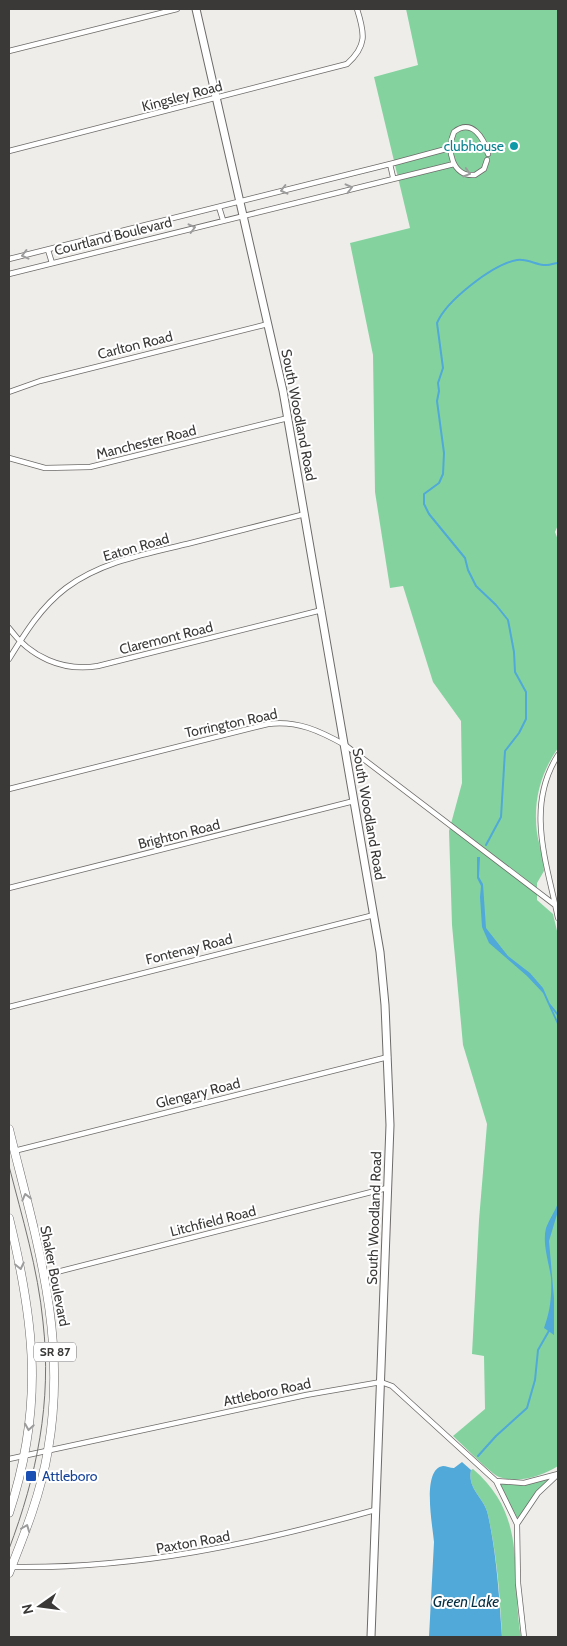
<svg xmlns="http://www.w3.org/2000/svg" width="567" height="1646" font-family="Cabin,sans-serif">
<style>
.green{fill:#84d39f}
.water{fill:#50a9d8}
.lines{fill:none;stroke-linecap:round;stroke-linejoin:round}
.stream{stroke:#50a9d8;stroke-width:2}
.street-casing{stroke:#6d6b69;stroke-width:6}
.secondary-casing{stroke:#6d6b69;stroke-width:9}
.primary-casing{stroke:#6d6b69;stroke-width:9}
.street{stroke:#fff;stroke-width:4.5}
.secondary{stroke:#fff;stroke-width:7}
.primary{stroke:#fff;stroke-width:8}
.tram{stroke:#757472;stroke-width:1}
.oneway{stroke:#9c9c9c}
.culture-dot{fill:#0f9aa8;stroke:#fff;stroke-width:2}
.transit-dot{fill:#1a4fb4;stroke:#fff;stroke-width:2}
.labels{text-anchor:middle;stroke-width:4;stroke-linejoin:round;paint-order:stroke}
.shield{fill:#fff;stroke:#757474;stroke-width:1}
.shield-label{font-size:12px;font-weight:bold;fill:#3a3938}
.street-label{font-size:14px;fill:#3a3938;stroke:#fff}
.culture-label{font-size:14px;fill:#0d838f;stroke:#fff;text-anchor:end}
.transit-label{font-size:14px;fill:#164399;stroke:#fff;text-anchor:start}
.water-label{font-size:15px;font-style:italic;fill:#062f42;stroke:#fff}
</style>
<rect width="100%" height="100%" fill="#efedea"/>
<path class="green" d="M406,9H558V525L555,532L558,540V748C540,774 533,802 537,833C539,846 544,858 544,871L537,883V900L553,914L558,935V1466C542,1476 519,1484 499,1477C490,1473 462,1444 453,1436L485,1409L484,1356L472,1354L479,1220L487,1124L463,1045L452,925L449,831L462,783L461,721L433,682L403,586L390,588L375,492L373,355L350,243L410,228L374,77L418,65Z
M473,1469C529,1517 510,1572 521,1637H502C500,1596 497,1556 488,1515C485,1498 467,1490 471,1470Z
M558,1474L546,1485L517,1524L496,1481L524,1483Z"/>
<path class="water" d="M477,857H480L479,877L483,884L486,928L508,956L530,973L543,988L558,1022V1033V1026L543,993L527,976L489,943L482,927L480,897L481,886L477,878Z
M558,1203V1211L549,1241L554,1298V1335L544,1328C550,1312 552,1296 551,1278C549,1262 542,1244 546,1228C549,1220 555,1211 558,1203Z
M462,1462L471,1470C467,1490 485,1498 488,1515C497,1556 499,1596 502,1637H429L434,1542C433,1528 421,1469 443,1466C446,1466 450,1468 454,1468Z"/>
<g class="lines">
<path class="stream" d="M486,845L501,817L505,751L519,733L526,719V692L515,672L514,652L508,620L496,605L476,586L468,570L465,558L429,514L424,504V494L439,483L443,474L444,453L437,401L439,391L438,383L443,368L437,323C446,301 493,264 517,260C528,258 537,266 547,265C551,265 554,263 558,263
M550,1005L558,1015
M478,1456L496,1436L527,1408L535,1380L538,1350L550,1329"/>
<defs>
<path id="street" d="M9,51L177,9
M9,151L347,64C367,46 365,34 357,9
M487,160L484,169L475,175C452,177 446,150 454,132C472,118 484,138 488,154
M390,164L393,177
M219,207L223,220
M48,250L52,263
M9,259L394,163L446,149L449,146
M9,274L454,164
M9,392L40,381L268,324
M9,458L45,468L90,467L288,418
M9,628C30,657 63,672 98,666L322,610
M9,659C25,633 41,607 66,588C101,562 145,554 187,544C226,534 266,524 305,514
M558,755C525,807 547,863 558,918
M9,789L268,724C297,720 320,731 345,745L555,905
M9,888L354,801
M9,1007L374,915
M14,1151L388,1057
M45,1275L387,1188
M9,1459L306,1395L381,1382L392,1386L496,1481L524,1483L558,1474
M496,1481L517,1524
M11,1567C138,1569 253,1544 375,1510
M524,1637L518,1583L517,1524L538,1493L555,1477"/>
<path id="secondary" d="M196,9L283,391L380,952L385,1005L390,1125L371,1637"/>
<path id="primary" d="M9,1129C36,1239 68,1336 48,1450C41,1493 25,1533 9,1573
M9,1218C35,1324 44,1407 9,1513"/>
</defs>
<use href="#street" class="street-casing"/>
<use href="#secondary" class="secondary-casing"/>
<use href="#primary" class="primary-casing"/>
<use href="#street" class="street"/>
<use href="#secondary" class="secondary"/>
<use href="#primary" class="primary"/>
<path class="tram" d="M9,1166C22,1217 38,1269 43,1322C52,1402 37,1475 9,1549"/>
</g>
<defs><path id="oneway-chevron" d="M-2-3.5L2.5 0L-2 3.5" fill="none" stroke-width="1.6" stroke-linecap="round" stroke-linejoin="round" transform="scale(1.25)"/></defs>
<g class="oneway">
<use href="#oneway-chevron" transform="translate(467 173) rotate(16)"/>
<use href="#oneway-chevron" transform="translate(349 188) rotate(-14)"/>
<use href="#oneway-chevron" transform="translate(284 190) rotate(166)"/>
<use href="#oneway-chevron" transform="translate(192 228) rotate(-14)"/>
<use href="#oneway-chevron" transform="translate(25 255) rotate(166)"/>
<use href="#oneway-chevron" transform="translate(26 1197) rotate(-104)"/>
<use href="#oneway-chevron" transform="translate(20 1266) rotate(77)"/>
<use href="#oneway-chevron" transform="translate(29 1427) rotate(99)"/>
<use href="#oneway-chevron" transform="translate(26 1528) rotate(-69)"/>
</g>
<circle class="culture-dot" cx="514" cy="146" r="5"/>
<rect class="transit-dot" x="25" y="1470" width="12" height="12" rx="2.5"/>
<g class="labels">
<rect class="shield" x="34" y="1342.5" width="42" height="19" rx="4"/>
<g class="shield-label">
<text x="55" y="1356">SR 87</text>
</g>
<g class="street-label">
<text transform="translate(182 96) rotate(-15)" y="5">Kingsley Road</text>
<text transform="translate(113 236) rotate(-14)" y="5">Courtland Boulevard</text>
<text transform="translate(135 345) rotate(-14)" y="5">Carlton Road</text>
<text transform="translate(299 415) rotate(79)" y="5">South Woodland Road</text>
<text transform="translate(146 442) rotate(-14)" y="5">Manchester Road</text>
<text transform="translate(136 547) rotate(-16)" y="5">Eaton Road</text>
<text transform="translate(166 638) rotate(-14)" y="5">Claremont Road</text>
<text transform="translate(231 723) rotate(-12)" y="5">Torrington Road</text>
<text transform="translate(369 814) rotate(80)" y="5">South Woodland Road</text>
<text transform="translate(179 834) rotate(-14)" y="5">Brighton Road</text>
<text transform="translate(189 949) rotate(-14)" y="5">Fontenay Road</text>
<text transform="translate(198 1093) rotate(-14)" y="5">Glengary Road</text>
<text transform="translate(374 1218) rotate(-88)" y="5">South Woodland Road</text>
<text transform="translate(213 1221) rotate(-14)" y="5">Litchfield Road</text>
<text transform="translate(55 1276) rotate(79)" y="5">Shaker Boulevard</text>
<text transform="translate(267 1392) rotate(-12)" y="5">Attleboro Road</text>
<text transform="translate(193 1542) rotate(-10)" y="5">Paxton Road</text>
</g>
<g class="culture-label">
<text x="504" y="151">clubhouse</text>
</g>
<g class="transit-label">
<text x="42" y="1481">Attleboro</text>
</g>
<g class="water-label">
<text x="466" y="1607">Green Lake</text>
</g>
</g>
<rect width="567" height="1646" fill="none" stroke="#3a3938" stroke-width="20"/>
<g transform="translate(40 1606) rotate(256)" stroke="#ffffff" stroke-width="4" paint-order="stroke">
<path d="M0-4L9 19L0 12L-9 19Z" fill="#3a3938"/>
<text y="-8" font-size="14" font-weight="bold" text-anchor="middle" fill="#3a3938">N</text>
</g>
</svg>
